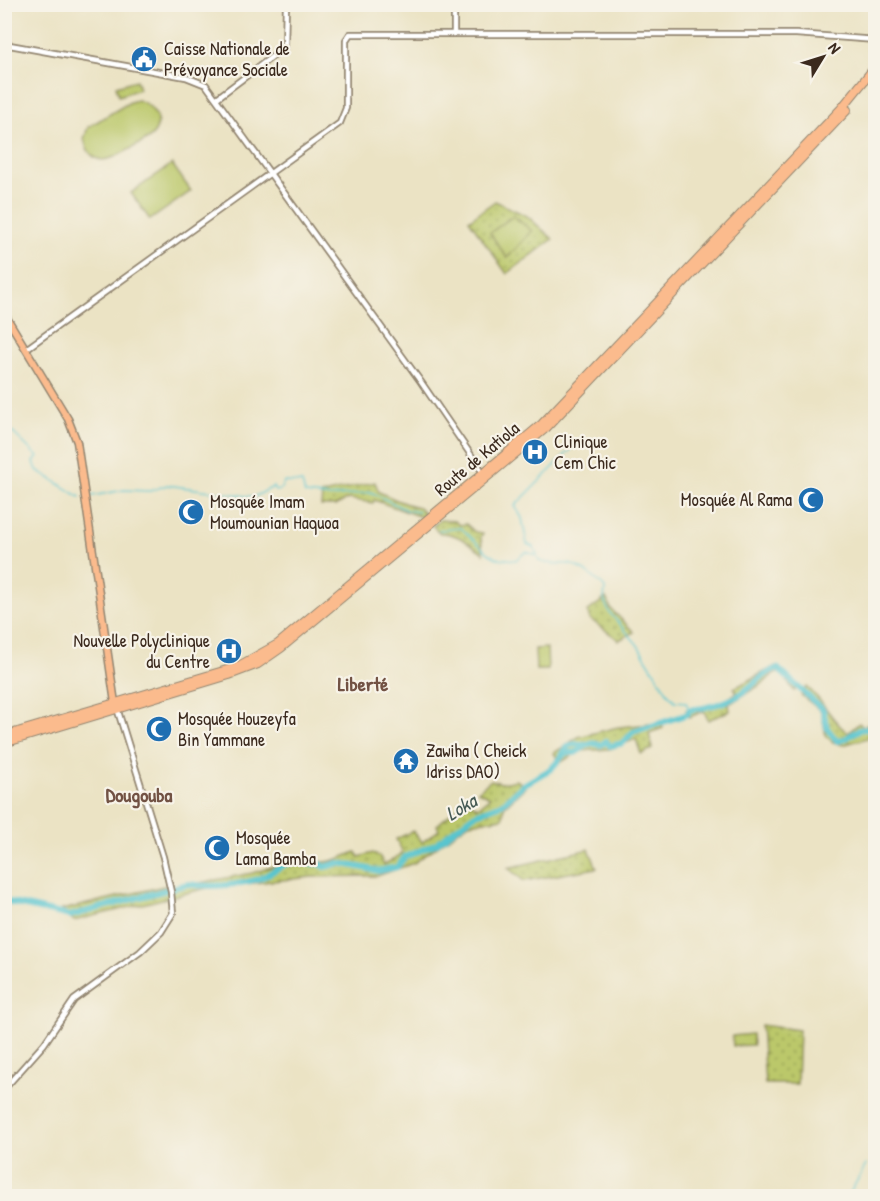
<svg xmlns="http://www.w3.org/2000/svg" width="880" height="1201" font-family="'Patrick Hand',sans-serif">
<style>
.grass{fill:url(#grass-dots);stroke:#7b7944;stroke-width:1.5}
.pitch{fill:#bbc86a;stroke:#7b7944;stroke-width:1.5}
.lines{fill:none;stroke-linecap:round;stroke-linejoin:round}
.stream{stroke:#58c5cf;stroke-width:1.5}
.river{stroke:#58c5cf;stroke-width:6}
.minor-casing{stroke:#938671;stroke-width:8}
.major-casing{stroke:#938671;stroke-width:9}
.highway-casing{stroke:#938671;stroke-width:10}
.minor{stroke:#fff;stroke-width:4.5}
.major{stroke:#fbbb8d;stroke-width:6}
.highway{stroke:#fbbb8d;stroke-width:8}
.labels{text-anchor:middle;stroke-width:4.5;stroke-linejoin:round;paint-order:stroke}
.poi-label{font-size:18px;fill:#3b2a1e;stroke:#f7f3e8;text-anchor:start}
.street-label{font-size:18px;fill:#3b2a1e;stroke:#f7f3e8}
.neighbourhood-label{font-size:20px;font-weight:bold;fill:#725244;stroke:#f7f3e8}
.water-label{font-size:20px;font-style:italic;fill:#445853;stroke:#f7f3e8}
</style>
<defs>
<pattern id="grass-dots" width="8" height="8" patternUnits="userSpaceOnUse" patternTransform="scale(1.5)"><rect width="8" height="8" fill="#bbc86a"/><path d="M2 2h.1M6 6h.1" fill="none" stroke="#99a357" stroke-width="1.8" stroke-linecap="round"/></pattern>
</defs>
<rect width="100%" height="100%" fill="#f7f3e8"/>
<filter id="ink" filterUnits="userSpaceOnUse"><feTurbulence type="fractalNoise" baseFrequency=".0167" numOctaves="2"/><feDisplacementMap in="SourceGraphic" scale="12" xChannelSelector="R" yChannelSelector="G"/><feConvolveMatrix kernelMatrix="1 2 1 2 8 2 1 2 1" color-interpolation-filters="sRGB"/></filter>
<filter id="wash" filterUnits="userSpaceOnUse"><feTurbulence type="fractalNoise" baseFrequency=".008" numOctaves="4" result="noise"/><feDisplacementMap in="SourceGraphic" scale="24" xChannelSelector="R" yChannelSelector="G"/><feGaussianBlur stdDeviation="1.35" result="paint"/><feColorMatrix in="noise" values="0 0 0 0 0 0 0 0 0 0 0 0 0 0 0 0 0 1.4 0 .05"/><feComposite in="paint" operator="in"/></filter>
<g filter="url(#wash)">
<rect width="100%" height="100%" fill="#ebe3c4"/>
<path class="grass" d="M495,201L527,216L553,239L507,274L469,220Z
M375,482L379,492C396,499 401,504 419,507L425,514L421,517L374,500L373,503L348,499L335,506H321L322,494Z
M440,520L455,521L459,525L466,524L475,532L483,533L481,537L483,553C471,544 455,532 440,533L433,526Z
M606,598L611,609L634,632L619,640L590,619L587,612Z
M776,666L798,686L794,691L782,673H774L765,682L729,704L730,711L708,720L704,711L689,717L686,710L725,701L737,692L734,688Z
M807,687C826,704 831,720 848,733L859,723L863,727L873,720L875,721V736L843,745L833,742L826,736L821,711L801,695Z
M661,723L663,728L649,733L652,749L641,754L636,739L610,749L579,751L560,763L554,753L578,737L618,727Z
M491,780L501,783L517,780L525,787L504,807L503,818L469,823L414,863L377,876L312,877L207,888L74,921L62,910L164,886L168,889L252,873L306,856C323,869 338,858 356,852L359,857L373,853L380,857L384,865L403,853L396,839L413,831L422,842L439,830L437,825L467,800L478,807L490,797L478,791Z
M589,849L597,868L524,881L508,868Z
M761,1025L799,1030L797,1084H765Z"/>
<path class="pitch" d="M136,80L139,89L119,96L116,86Z
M137,100C150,103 163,118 155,132C150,140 139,144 132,148C112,159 92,171 84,139L88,127L130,102Z
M172,164L191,191L150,220L131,193Z
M513,216L532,231L507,258L490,233Z
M547,648L548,670H536L535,649Z
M752,1034L753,1045L733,1046L732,1036Z
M133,1187H169L171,1196H121Z"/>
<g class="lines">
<path class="stream" d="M4,424L38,457L34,462L37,470L80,497
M92,496L124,490L150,491L167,485L254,497L273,487L275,491L280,490L284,482L302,483L305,494L331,497L371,492L406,510L419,512
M439,530L461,528L488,553L497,558L516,560L526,552L537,555L539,561C550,565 558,563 569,564C579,565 599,581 605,588L604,600L609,612L637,644L669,695L675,701L686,702L689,710
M537,553L533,547L527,544L522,518L515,506L581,439
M871,1157L876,1148
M839,1196L850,1193L866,1165"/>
<path class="river" d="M562,754C567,742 575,744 585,745
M4,901L70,916L188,884C208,888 239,885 258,879C270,875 280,865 292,862C302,860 310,866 319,863L325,867L339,863L379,871L397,867L405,857L437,843L475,814L502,804L523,785L551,769L566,752L575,753L591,743L601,745L606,741L610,746L623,743L633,732L688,714L689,710C707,708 733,702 746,690C756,682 765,673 777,668L823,710L827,728L837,741C848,741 855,728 866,729C870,729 872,731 876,732"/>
</g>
</g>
<g filter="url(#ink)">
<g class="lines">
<defs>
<path id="minor" d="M454,4V34
M4,44L186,77L206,85L421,382L484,474
M217,98L285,47L286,4
M26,349L340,123L346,108V40L350,34H796L876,40
M4,1089L44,1044L74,1000L140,952L161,932L173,913L171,892L163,857L117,708"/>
<path id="major" d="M4,313L68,419L77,442L115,703"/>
<path id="highway" d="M4,736L237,667L278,644L542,424L841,109L876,66
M4,743L229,675L258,664L281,648L546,428L847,110"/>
</defs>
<use href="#minor" class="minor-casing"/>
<use href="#major" class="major-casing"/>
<use href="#highway" class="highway-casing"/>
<use href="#minor" class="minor"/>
<use href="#major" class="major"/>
<use href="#highway" class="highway"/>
</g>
</g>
<defs>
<symbol id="civic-disc" viewBox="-11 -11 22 22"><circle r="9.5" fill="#1f6fb2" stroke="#f7f3e8"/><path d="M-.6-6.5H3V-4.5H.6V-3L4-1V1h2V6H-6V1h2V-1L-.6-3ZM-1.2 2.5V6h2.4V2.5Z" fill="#fff"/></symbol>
<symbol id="hospital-disc" viewBox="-11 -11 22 22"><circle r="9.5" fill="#1f6fb2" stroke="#f7f3e8"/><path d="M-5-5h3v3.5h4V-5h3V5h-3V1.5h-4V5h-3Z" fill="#fff"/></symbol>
<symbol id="mosque-disc" viewBox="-11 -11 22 22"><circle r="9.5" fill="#1f6fb2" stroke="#f7f3e8"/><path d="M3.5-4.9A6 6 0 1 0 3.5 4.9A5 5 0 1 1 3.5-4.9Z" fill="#fff"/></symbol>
<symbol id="temple-disc" viewBox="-11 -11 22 22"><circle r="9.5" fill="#1f6fb2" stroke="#f7f3e8"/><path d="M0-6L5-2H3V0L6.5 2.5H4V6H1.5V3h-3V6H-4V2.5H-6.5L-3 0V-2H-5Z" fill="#fff"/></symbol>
</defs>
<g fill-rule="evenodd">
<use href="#civic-disc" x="129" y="44" width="30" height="30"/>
<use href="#hospital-disc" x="520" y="437" width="30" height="30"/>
<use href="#mosque-disc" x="796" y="485" width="30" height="30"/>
<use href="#mosque-disc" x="176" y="497" width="30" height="30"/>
<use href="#hospital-disc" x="214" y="636" width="30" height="30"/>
<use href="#mosque-disc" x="144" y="714" width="30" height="30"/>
<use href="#temple-disc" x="391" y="746" width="30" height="30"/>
<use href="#mosque-disc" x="202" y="833" width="30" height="30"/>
</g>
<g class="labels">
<g class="poi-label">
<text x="164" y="55">Caisse Nationale de<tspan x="164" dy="21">Prévoyance Sociale</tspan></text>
<text x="554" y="448">Clinique<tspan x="554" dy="21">Cem Chic</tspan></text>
<text x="792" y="506" text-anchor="end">Mosquée Al Rama</text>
<text x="210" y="508">Mosquée Imam<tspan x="210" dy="21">Moumounian Haquoa</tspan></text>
<text x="210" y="647" text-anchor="end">Nouvelle Polyclinique<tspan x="210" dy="21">du Centre</tspan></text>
<text x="178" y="725">Mosquée Houzeyfa<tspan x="178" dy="21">Bin Yammane</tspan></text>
<text x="426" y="757">Zawiha ( Cheick<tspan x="426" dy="21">Idriss DAO)</tspan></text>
<text x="236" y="844">Mosquée<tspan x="236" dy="21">Lama Bamba</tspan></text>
</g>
<g class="street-label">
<text transform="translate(477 459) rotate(-40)" y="6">Route de Katiola</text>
</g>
<g class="neighbourhood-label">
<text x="363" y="691">Liberté</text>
<text x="139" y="802">Dougouba</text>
</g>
<g class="water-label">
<text transform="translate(461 807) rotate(-31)" y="7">Loka</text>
</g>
</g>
<rect width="880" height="1201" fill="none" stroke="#f7f3e8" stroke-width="24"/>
<g transform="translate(823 57) rotate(52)" stroke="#f7f3e8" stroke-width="4.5" paint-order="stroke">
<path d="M0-4.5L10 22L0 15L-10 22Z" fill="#3b2a1e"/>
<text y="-9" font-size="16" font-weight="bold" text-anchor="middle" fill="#3b2a1e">N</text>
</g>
</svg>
